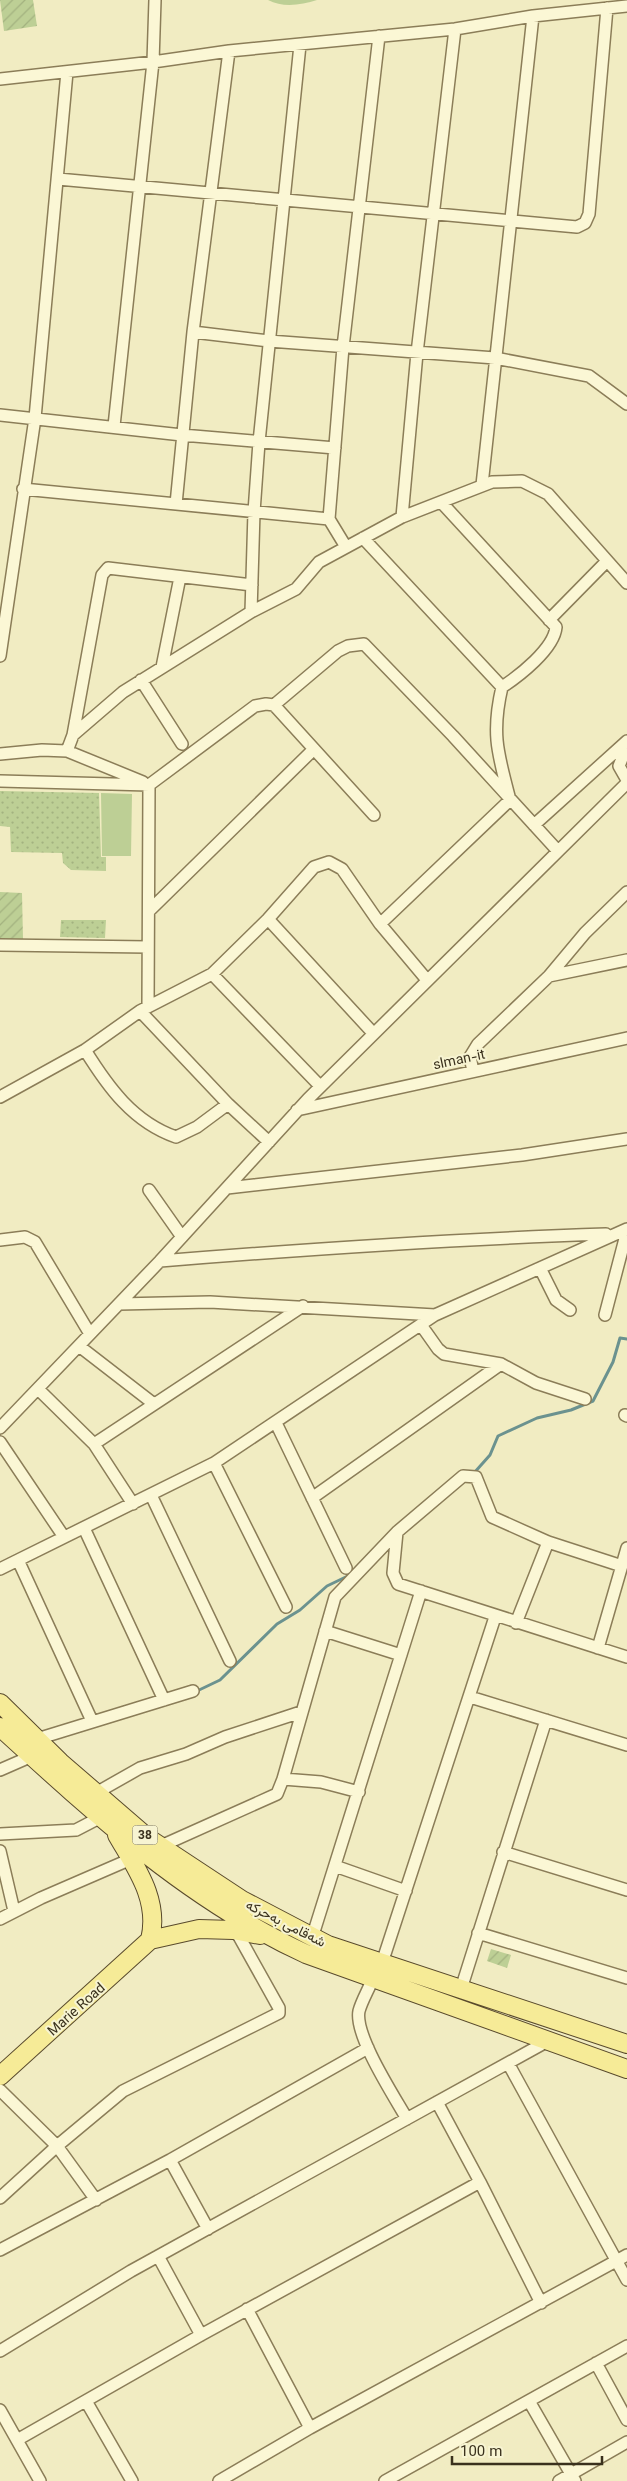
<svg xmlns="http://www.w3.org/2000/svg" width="627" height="2481" font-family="Georgia,Vazirmatn,serif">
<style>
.grass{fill:url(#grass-dots)}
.garden{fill:url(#garden-furrows)}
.pitch{fill:#bdcf95}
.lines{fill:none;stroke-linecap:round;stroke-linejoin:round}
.stream{stroke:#6b928f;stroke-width:3}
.street-casing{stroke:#8b7d58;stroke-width:14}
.primary-casing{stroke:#594a2c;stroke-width:20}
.street{stroke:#fbf7d5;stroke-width:11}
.primary{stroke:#f6eb97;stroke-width:18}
.labels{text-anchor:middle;stroke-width:4;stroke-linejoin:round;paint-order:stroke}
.shield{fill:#f7f4d2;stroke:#736c53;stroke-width:1}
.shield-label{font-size:12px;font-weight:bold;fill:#3a311d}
.street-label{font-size:14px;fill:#3a311d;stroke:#f7f4d2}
</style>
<defs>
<pattern id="grass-dots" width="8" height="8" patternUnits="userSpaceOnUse" patternTransform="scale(1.25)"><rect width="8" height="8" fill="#bdcf95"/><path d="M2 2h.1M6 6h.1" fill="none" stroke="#a3b280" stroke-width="1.8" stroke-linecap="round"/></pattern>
<pattern id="garden-furrows" width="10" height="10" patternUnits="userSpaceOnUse" patternTransform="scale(1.25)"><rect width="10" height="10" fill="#bdcf95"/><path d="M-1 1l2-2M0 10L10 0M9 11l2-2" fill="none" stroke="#a3b280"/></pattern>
</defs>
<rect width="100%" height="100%" fill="#f1ecc2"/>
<path class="grass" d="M0,791L99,793L101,857H106V871L71,870L63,863L62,853L11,852L10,827L0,826Z
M61,920H106L105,938L60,937Z"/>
<path class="garden" d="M0,0H33L37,26L4,31Z
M0,892L22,893L23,939H0Z
M491,1949L511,1955L507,1968L487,1961Z"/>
<path class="pitch" d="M268,0H317C301,5 283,8 268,0Z
M101,793L132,794L131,856H102Z"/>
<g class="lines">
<path class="stream" d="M474,1473L490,1455L498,1436L537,1418L571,1410L593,1401L613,1362L620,1338L627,1339
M197,1691L220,1680L277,1624L300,1610L327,1586L352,1574"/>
<defs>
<path id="street" d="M0,79L153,62L229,51L455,29L533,16L627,6
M58,179L577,227L585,223L589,214L607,8
M193,332L269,341L495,358L589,376L627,404
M0,415L182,435L335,448
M114,426L153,62L155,0
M482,485C498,329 517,173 533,16
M23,489L329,519
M176,504L193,332L229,51
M402,517L417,353L455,29
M363,538L502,687
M346,547L329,519L343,347L379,36
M251,612L254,512L259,442L300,45
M549,620L607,561
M0,656L35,418L67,72
M162,667L180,577
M141,680L182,744
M274,705L338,651L348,646L364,644L453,736L557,850
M73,735L102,575L108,568L252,585
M627,746L619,766L627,780
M67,751L143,782
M0,754L42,750L67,751L73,735L123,692L251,612L296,589L319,562L402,517L492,482L522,481L548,494L627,583
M0,781L149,785L255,706L266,704L274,705L374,815
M534,825L627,741
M149,911L314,749
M268,919L373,1033
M380,924L510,800C498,754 491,734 502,687C519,676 554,649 556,627L441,502
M0,945L148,947
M212,974L320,1086
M549,976L627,960
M148,1007L149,785
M140,1011L228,1104L269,1142
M85,1050C108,1087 133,1122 176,1137L197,1127L228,1104
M473,1071L470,1057L478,1044L549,976L585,933L627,892
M0,1097L85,1050L140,1011L212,974L268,919L314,867L329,862L342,869L380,924L427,980
M297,1110L627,1038
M227,1188L522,1155L627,1139
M149,1190L182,1237
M0,1240L25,1237L35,1242L90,1334
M160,1261C308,1249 457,1239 606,1234
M540,1268L556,1300L570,1310
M119,1304L210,1302L435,1315
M605,1315L627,1231
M421,1325L438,1349L444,1354L501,1364L536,1383L585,1399
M79,1346L154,1404
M38,1389L94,1444L133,1504
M625,1415L627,1416
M276,1423L346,1568
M0,1428L160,1261L308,1099L627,783
M0,1442L64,1537
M94,1444L303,1306
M214,1463L286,1607
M151,1495L230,1661
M312,1498L501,1364
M84,1528L164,1700
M397,1532L393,1573L398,1584L627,1657
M18,1560L92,1721
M0,1569L214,1463L435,1315L627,1229
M516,1623L548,1542
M325,1631L401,1655
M598,1648L627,1548
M470,1697L627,1745
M37,1739L193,1691
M0,1770L32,1756
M283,1779L335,1597L397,1532L463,1476L476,1477L492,1517L548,1542L622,1566
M96,1793L140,1768L186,1754L225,1737L301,1712
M0,1834L76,1830L101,1817
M161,1846L277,1794L283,1779L321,1782L359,1792
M0,1851L14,1911
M503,1852L627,1890
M335,1866L406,1891
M0,1919L41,1898L131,1859
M478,1933L627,1978
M312,1938L421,1591
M382,1963L495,1617
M373,1978C369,1989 362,2000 359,2011C354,2035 394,2096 407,2119
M461,1989L546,1720
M508,2063L627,2280
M0,2090L57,2146L96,2200
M437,2102L480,2182L541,2303
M170,2160L208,2229
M0,2198L57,2146L123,2091L279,2013V2008L236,1931
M0,2250L170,2160L368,2048
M158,2256L201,2335
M247,2309L310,2428
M0,2351L131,2271L546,2042
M596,2363L627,2420
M86,2401L132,2481
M529,2401L575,2481
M0,2410L40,2481
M17,2440L201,2335L480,2182
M219,2481L310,2428L627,2255
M385,2481L627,2346
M559,2481L627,2442"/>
<path id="primary" d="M0,1703L60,1762L148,1838L242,1900L328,1945L627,2044
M0,1727C94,1813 190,1901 306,1954L627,2069
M117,1835C136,1868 160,1900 150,1940
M0,2076L150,1940L199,1929L233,1930L260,1935"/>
</defs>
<use href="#street" class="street-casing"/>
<use href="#primary" class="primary-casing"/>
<use href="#street" class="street"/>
<use href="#primary" class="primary"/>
</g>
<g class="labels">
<rect class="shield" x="132.5" y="1825.5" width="25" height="19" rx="4"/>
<g class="shield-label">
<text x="145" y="1839">38</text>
</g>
<g class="street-label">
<text transform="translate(459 1059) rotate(-12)" y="5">slman-it</text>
<text transform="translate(286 1923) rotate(27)" y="5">شەقامی بەحرکە</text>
<text transform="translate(76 2009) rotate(-42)" y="5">Marie Road</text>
</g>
</g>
<path d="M452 2456v8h150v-8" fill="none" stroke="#3a311d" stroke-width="2.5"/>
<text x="460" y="2456" font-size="15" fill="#3a311d" stroke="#f7f4d2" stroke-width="4" paint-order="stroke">100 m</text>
</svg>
